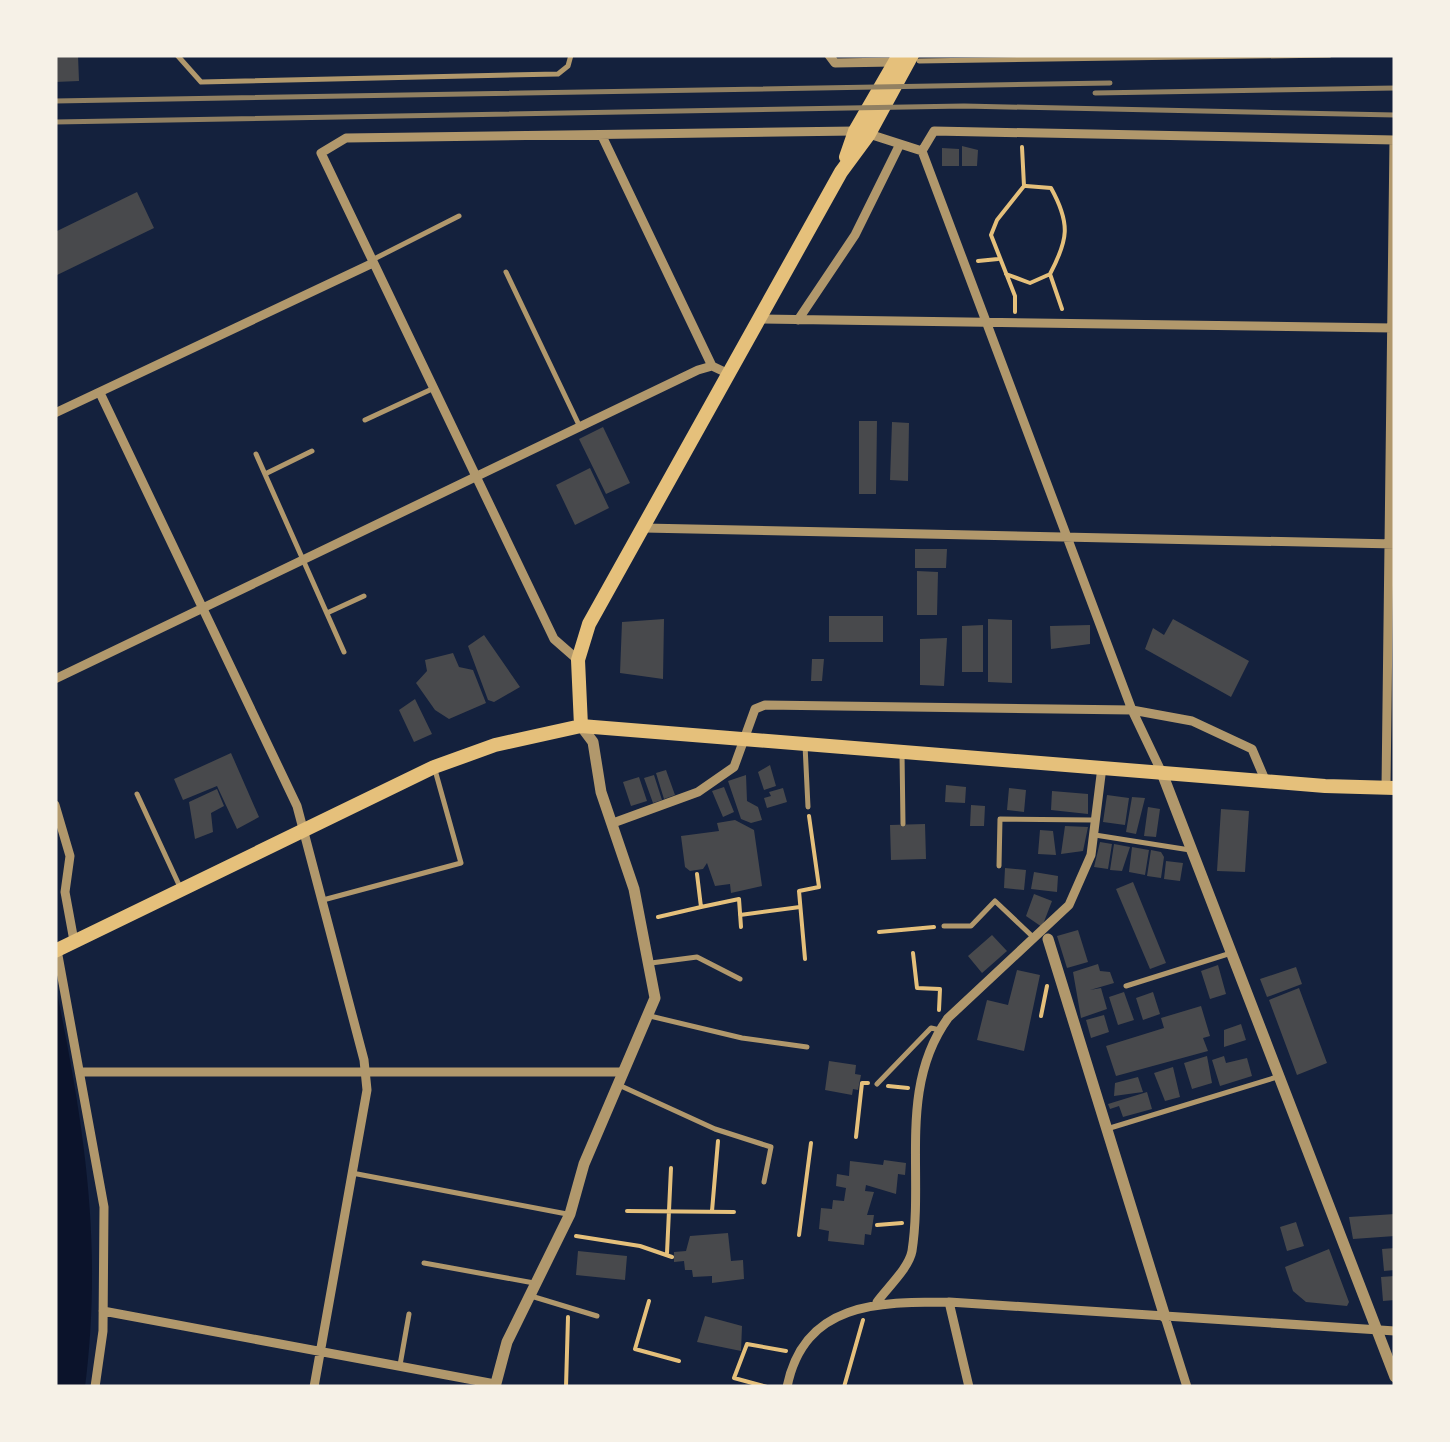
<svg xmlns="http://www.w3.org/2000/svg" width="1450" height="1442" font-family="Commissioner,sans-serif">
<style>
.water{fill:#0b132b}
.building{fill:#48494c}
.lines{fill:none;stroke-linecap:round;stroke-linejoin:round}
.path{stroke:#e5c07b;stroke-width:4}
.service{stroke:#b1986c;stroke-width:5}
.minor{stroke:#b1986c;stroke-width:9}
.tertiary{stroke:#b1986c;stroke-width:11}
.secondary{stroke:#e5c07b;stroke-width:14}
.rail{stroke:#918062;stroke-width:5}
</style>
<rect width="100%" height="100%" fill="#14213d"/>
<path class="water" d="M55,983C84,1124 103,1243 85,1387H55Z"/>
<path class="building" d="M55,55H78L79,81L55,82Z
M962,146L978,150L977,166H962Z
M942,148L959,149V166H942Z
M137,192L154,228L55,276V232Z
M859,421H877L876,494H859Z
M892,422L909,423L908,481L890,480Z
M603,427L630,483L606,494L579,439Z
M590,468L609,508L575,525L556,485Z
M915,549H947L946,568H915Z
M917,571L938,572L937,615H917Z
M829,616H883V642H829Z
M664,619L663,679L620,673L622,622Z
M988,619L1012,620V683L988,682Z
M1173,619L1249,661L1231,697L1145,649L1153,628L1164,635Z
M983,625V672H962V626Z
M1090,625V644L1051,649L1050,626Z
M484,635L520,687L494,702L488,700L468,646Z
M947,638L944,686L920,685V639Z
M453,653L459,667L473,670L486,703L449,719L435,710L416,683L427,671L425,660Z
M812,659H824L822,681H811Z
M415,699L432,734L414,742L399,710Z
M231,753L259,817L237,829L217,786L183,800L174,779Z
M770,765L776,786L764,790L758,772Z
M666,770L675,795L664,799L656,773Z
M654,775L662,800L653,803L644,778Z
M746,775L747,801L758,807L762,820L751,823L741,819L728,781Z
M639,777L647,801L631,806L623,782Z
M946,785L966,787L965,803L945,802Z
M724,787L734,812L723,817L712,791Z
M783,788L787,802L767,808L764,798L771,796L769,792Z
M1009,788L1026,790L1024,812L1007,810Z
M217,789L224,806L211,813L213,832L195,839L189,802Z
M1052,791L1088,794V814L1051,810Z
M1107,795L1129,798L1125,825L1103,822Z
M1132,797L1145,798L1136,834L1126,832Z
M971,805L985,806L984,826H970Z
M1148,807L1160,809L1156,837L1144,836Z
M1221,809L1249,811L1245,872L1217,871Z
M735,820L754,830L762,886L731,893L730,884L715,886L707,863L703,869L690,871L685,867L681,836L719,831L717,823Z
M925,824L926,859L891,860L890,825Z
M1065,826L1088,827L1083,851L1061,854Z
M1040,830L1053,831L1056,855L1038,854Z
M1100,842L1112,844L1108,869L1094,867Z
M1114,844L1130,847L1122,871L1110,870Z
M1132,847L1149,850L1145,875L1129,872Z
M1151,850L1161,852L1164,857L1161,878L1147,876Z
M1166,861L1183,863L1180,881L1164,879Z
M1005,868L1026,870L1024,890L1004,888Z
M1034,872L1058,876L1057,892L1031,889Z
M1133,882L1166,963L1150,969L1116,889Z
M1034,894L1052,901L1042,927L1026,916Z
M1078,930L1088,962L1067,968L1057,936Z
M992,935L1007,951L982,973L968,956Z
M1098,964L1100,971L1110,972L1114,983L1090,990L1101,988L1107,1009L1081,1018L1073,972Z
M1218,965L1226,994L1210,999L1201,971Z
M1296,967L1302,984L1267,997L1260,979Z
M1017,970L1040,975L1024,1051L977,1040L987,1000L1008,1005Z
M1299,988L1327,1063L1297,1075L1269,1000Z
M1124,992L1134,1020L1118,1025L1109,997Z
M1153,992L1160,1014L1143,1020L1136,998Z
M1201,1006L1210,1036L1203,1038L1208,1051L1116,1076L1106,1046L1164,1028L1161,1018Z
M1104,1015L1109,1032L1091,1038L1086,1020Z
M1241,1024L1246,1040L1224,1047V1030Z
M1207,1056L1212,1083L1192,1089L1184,1063Z
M1224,1056L1226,1063L1247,1058L1252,1076L1220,1086L1212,1060Z
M829,1061L856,1065L855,1074L861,1075L858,1090L853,1089L852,1095L825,1090Z
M1173,1067L1180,1097L1165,1101L1154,1073Z
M1138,1077L1143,1092L1114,1096L1115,1083Z
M1147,1092L1152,1109L1123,1117L1119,1106L1110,1109L1108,1104Z
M884,1160L906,1163L905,1175L898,1174L896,1194L866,1185L865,1191L874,1192L867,1215H874L871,1235L865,1234L864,1245L828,1241L829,1231L819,1229L821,1208L832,1209L833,1200L844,1201L846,1188L836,1186L837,1174L849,1176L850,1161L883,1165Z
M1395,1214V1236L1353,1239L1349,1217Z
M1296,1222L1304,1246L1287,1251L1280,1227Z
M728,1233L731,1261L743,1260L744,1279L712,1283V1276L693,1277L692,1270H685L684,1261L674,1262V1252L686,1251L690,1236Z
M1395,1248V1270L1384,1271L1382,1249Z
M1329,1249L1349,1302L1347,1306L1306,1302L1293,1291L1285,1267Z
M578,1251L627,1256L625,1280L576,1275Z
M1395,1276V1300L1383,1301L1381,1277Z
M705,1316L742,1326L741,1351L697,1342Z"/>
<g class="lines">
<path class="path" d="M1026,186L1051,188C1071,224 1068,240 1050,274L1062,309
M978,261L998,259
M1006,274L1030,283L1048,275
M1015,312V296L991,235L997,220L1024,186L1022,147
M701,907L739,899L741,927
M740,915L800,907
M658,917L701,907L697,874
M879,932L934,927
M913,953L917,988L940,989L939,1010
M805,959L799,891L819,887L809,816
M1041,1016L1047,986
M888,1086L908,1088
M856,1137L862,1083H868
M627,1211L734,1212
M712,1211L718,1141
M877,1225L902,1223
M799,1235L811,1143
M576,1236L640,1246L672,1257
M667,1253L671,1168
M649,1301L635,1349L679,1361
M566,1387L568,1317
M767,1387L734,1378L747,1344L786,1351
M844,1387L863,1320"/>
<path class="service" d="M177,55L201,82L558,74L568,66L571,55
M919,61L1330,55
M372,260L459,216
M506,272L579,425
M365,420L432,389
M256,454L344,652
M265,474L312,451
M327,613L364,596
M805,745L808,807
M902,753L903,824
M137,794L180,887
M1095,835L1190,850
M999,866L1000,819L1093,820
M323,900L461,863L435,770
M944,926H971L995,901L1033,937
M651,963L697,957L740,979
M1126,986L1228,954
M650,1016L742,1038L807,1047
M877,1084L931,1028L940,1030
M621,1086L715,1129L771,1147L764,1182
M1110,1128L1277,1077
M352,1173L567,1214
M424,1263L534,1283
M531,1296L597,1316
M400,1365L409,1314"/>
<path class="minor" d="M829,55L835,63L894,62
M869,134L922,151
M602,136L712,366
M761,319L1393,328
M798,320L855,235L899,146
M100,393L297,806L364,1060L367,1090L314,1387
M55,413L373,263
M644,528L1395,544
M578,660L554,639L321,153L346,138L855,131
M55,679L698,370L712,366L729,374
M1162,773L1132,710L922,151L934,131L1395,140
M1386,788L1394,140
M55,805L70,856L65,892L74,941
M613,823L698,792L734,767L755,709L765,705L1132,710L1192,721L1252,749L1266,782
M57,950L104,1207L103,1331L95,1387
M82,1072H623
M877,1302C887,1288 909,1268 912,1251C924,1173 898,1087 948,1018L1069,905L1091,855L1102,767
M949,1302L969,1387
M103,1311L495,1384
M1165,1317L1187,1387
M787,1387C804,1302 878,1302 949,1302L1395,1331"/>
<path class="tertiary" d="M1162,773L1395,1377
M1048,939L1165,1317
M495,1387L507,1342L570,1214L584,1164L655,998L634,889L601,792L593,742L581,726"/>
<path class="secondary" d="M846,157L855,131L899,55
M581,726L578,660L589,624L841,172L869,134L912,55
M55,951L434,767L495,745L581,726L1325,786L1395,788"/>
<path class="rail" d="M1095,93L1395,88
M55,101L1110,83
M55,122L964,106L1395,115"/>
</g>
<rect width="1450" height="1442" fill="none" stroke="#f6f1e7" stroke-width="115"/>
</svg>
